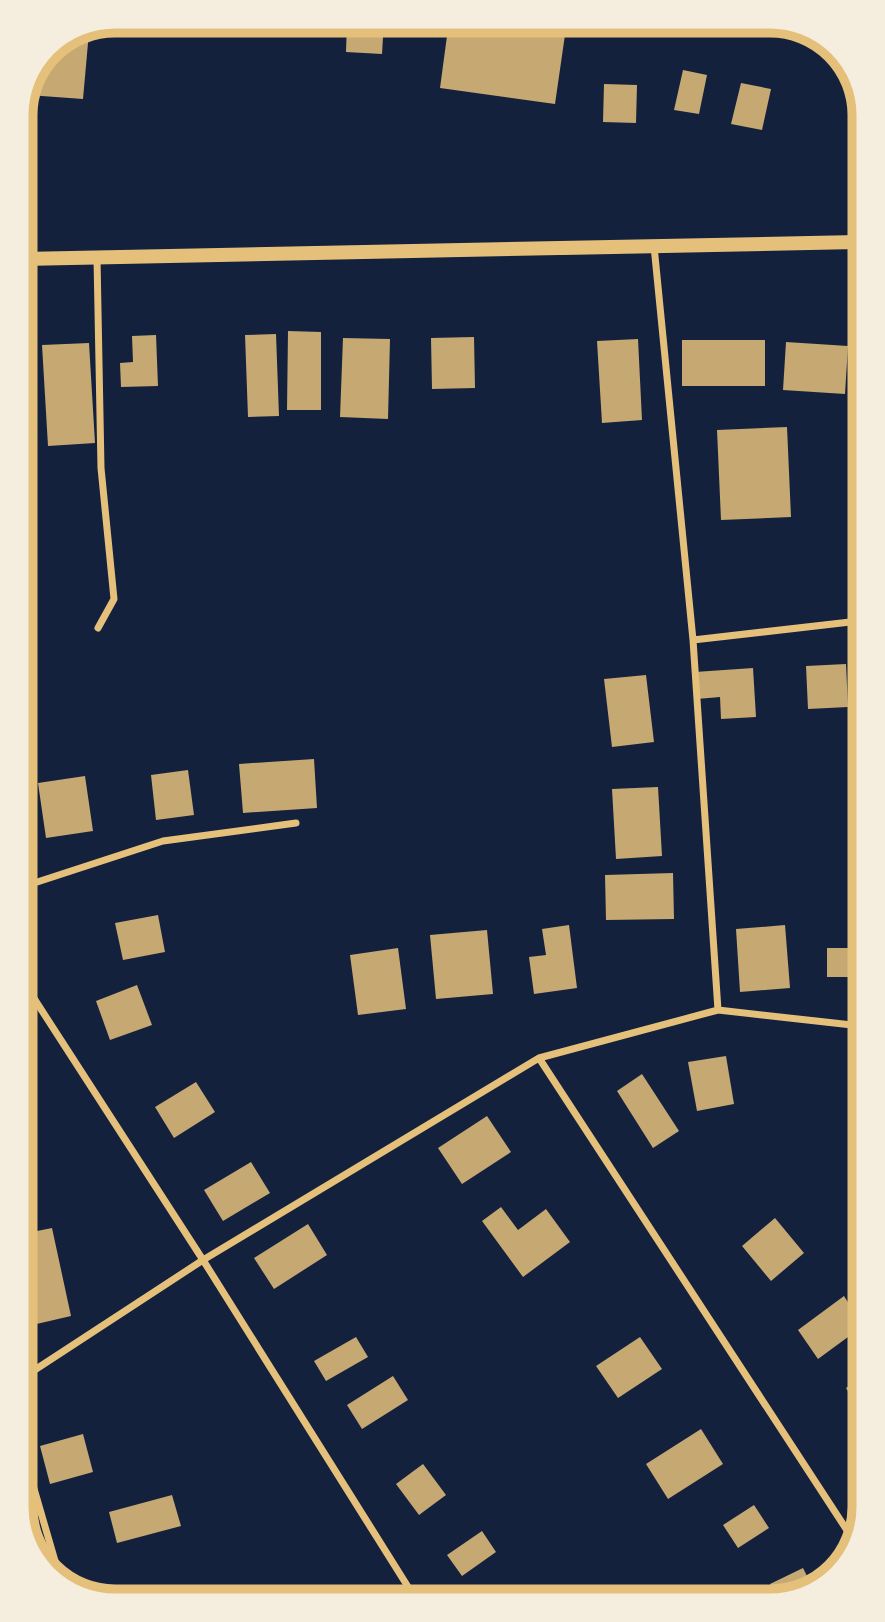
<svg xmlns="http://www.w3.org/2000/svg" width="885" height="1622" font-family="Raleway,sans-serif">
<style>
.building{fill:#c6a872}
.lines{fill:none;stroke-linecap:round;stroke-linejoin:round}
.minor{stroke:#e5c07b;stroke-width:7}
.secondary{stroke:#e5c07b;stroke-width:14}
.rim{fill:none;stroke:#e5c07b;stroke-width:9}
</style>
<rect width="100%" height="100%" fill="#14213d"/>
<path class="building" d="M347,21H384L382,54L346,52Z
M449,21H567L555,104L440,88Z
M89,32L83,99L28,95L49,48Z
M683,70L707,75L699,114L674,110Z
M850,70L857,79V131L848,130Z
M741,83L771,89L762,130L731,124Z
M604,84L637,85L636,123L603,122Z
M288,331L321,332V410H287Z
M276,334L279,416L248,417L245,335Z
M156,335L158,386L121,387L120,363L133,362L132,336Z
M474,337L475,388L432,389L431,338Z
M343,338L390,339L388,419L340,417Z
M638,339L642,420L602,423L597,341Z
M682,340H765V386H682Z
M786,342L848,346L845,394L783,390Z
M89,343L95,443L48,446L42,345Z
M787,427L791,517L721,520L717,430Z
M846,664L848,707L808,709L806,666Z
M753,668L756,717L721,719L720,697L697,699L695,672Z
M646,675L654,742L612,747L604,679Z
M314,759L317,808L243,813L239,764Z
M188,770L194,815L156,820L151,775Z
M85,776L93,831L46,838L38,783Z
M658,787L662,856L616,859L612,789Z
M673,873L674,919L606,920L605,875Z
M158,915L165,952L123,960L115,923Z
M569,925L577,988L534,994L529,957L546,955L542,929Z
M785,925L790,988L740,992L736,929Z
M487,930L493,994L436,999L430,935Z
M398,948L406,1009L358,1015L350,955Z
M827,948H861V977H827Z
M137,985L152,1025L110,1040L96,1001Z
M726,1056L734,1104L697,1111L688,1062Z
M642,1074L679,1131L653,1148L617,1091Z
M196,1082L215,1112L174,1138L155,1107Z
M487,1116L511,1152L462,1184L438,1148Z
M251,1162L270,1193L223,1221L204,1190Z
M501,1207L518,1230L546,1209L570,1242L523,1277L482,1221Z
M775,1218L804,1253L771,1281L742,1246Z
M308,1224L327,1255L274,1289L254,1258Z
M52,1228L71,1316L28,1326L27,1233Z
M844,1296L863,1326L818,1359L798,1330Z
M356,1337L368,1357L326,1381L314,1361Z
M640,1337L662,1369L618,1398L596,1366Z
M393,1376L408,1400L362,1429L347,1405Z
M863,1377V1415L846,1388Z
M701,1429L723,1464L668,1499L646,1464Z
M83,1434L93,1472L50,1484L40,1446Z
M423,1464L446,1495L419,1515L396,1484Z
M172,1495L181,1526L117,1543L109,1512Z
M754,1505L769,1528L738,1548L723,1525Z
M482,1531L496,1552L462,1576L447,1555Z
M803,1568L813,1588L806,1594H775L770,1584Z"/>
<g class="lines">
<path class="minor" d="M654,246L693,640L718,1010
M97,258L101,468L114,599L98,628
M693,640L859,621
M25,886L163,841L296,823
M26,986L203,1260L415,1598
M539,1058L854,1541
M27,1375L203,1260L539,1058L718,1010L861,1026
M28,1468L62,1585"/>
<path class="secondary" d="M22,259L857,242"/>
</g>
<path d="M0 0H885V1622H0ZM115 33H770A82 82 0 0 1 852 115V1507A82 82 0 0 1 770 1589H115A82 82 0 0 1 33 1507V115A82 82 0 0 1 115 33Z" fill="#f5edde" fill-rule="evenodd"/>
<path class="rim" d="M115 33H770A82 82 0 0 1 852 115V1507A82 82 0 0 1 770 1589H115A82 82 0 0 1 33 1507V115A82 82 0 0 1 115 33Z"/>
</svg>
